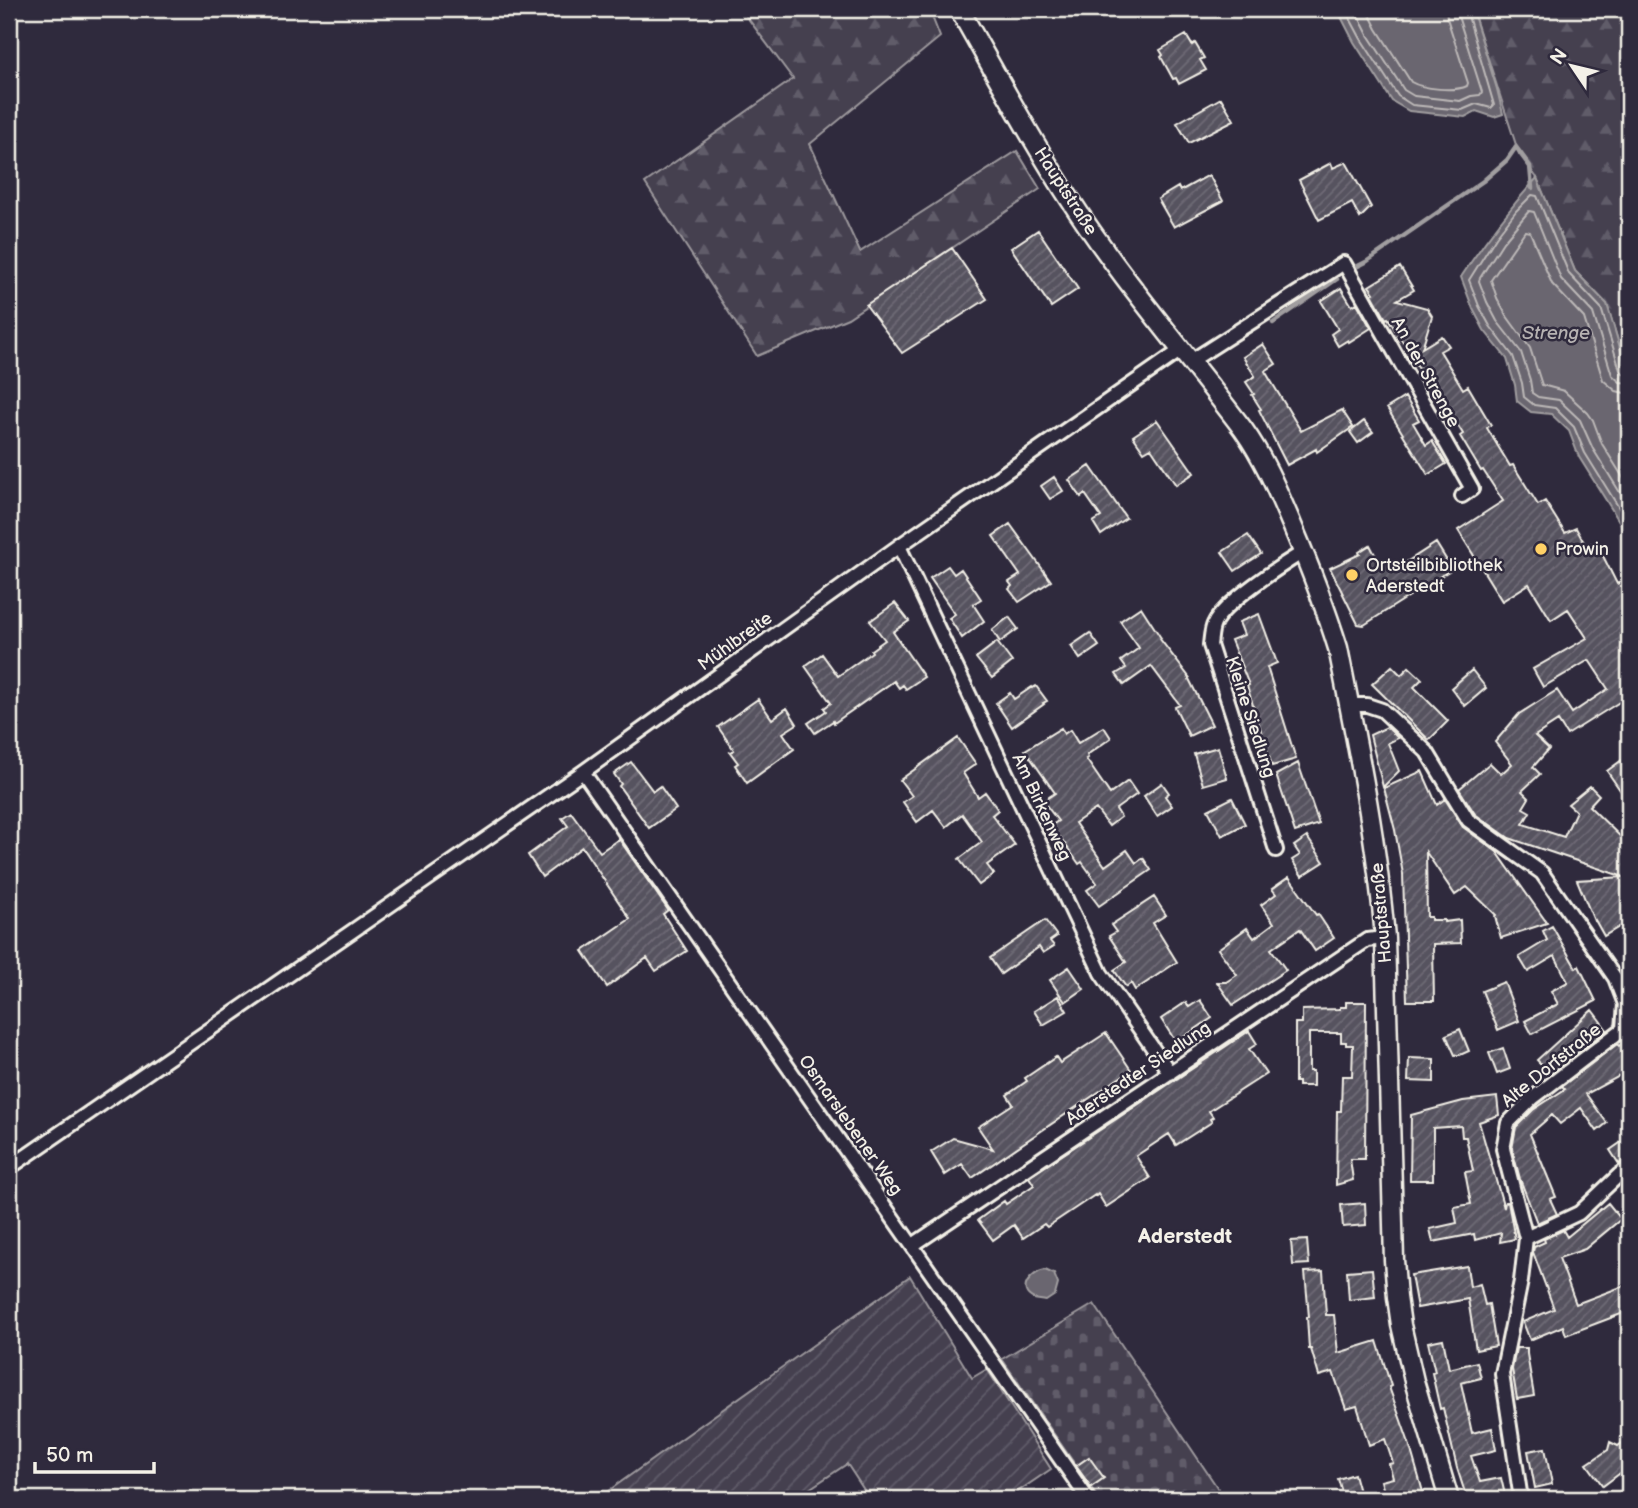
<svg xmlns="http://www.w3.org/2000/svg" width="1638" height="1508" font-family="'Balsamiq Sans',sans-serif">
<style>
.forest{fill:url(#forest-firs);stroke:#9c989c;stroke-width:2}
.cemetery{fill:url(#cemetery-stones);stroke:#9c989c;stroke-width:2}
.garden{fill:url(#garden-furrows);stroke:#9c989c;stroke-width:2}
.water{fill:#6a6670;stroke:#a19ea0;stroke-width:2}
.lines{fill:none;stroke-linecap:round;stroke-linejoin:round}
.shore{stroke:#bdb9b8;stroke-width:2}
.stream{stroke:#a19ea0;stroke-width:4.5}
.building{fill:url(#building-hatch);stroke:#f4f1e8;stroke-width:2}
.street-casing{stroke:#f4f1e8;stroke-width:18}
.secondary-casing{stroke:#f4f1e8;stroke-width:23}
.street{stroke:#2f2a3d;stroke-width:12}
.secondary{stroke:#2f2a3d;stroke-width:18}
.poi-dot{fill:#ffd166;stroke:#2f2a3d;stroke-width:2.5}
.labels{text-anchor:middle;stroke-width:5;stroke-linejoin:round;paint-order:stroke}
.street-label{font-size:18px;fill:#f4f1e8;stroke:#2f2a3d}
.poi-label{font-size:18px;fill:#f4f1e8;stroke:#2f2a3d;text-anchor:start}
.water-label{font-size:19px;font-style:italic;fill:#b6b2b2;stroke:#2f2a3d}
.quarter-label{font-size:21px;font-weight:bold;fill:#f4f1e8;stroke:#2f2a3d}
</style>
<defs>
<pattern id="forest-firs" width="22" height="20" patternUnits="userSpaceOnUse" patternTransform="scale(1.75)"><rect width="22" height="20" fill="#454050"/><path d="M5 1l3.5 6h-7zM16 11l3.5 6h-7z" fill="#605c69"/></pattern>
<pattern id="cemetery-stones" width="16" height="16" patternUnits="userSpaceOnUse" patternTransform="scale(1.75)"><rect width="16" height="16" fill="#454050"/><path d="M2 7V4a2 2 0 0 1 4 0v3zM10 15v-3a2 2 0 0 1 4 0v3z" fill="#605c69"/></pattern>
<pattern id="garden-furrows" width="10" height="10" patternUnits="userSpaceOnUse" patternTransform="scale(1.75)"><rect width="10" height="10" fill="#454050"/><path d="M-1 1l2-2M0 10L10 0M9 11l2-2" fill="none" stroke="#605c69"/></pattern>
<pattern id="building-hatch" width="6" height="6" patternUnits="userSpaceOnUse" patternTransform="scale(1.75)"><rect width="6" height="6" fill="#56525f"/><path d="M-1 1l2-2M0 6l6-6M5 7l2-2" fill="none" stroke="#6f6b76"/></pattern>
</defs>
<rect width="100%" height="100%" fill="#2f2a3d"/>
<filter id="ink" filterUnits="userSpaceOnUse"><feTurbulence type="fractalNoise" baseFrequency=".0143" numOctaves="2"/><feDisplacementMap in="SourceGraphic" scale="14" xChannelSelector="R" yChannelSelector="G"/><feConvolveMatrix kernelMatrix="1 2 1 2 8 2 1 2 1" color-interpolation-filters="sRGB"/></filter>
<g filter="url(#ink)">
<path class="forest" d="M741,9H929L940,37L810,144L860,252L1017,151L1040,189L848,318L757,356L645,183L793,79Z
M1472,9H1629V378L1607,304L1575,271L1537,178L1519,154Z"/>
<path class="cemetery" d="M1094,1304L1225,1499H1099L1002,1359Z"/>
<path class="garden" d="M910,1276L972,1378L987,1369L1051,1469L1007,1499H870L847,1464L794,1499H597Z"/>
<path class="water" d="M1337,9H1472L1497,89L1503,114L1494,117L1476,111L1465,117L1409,111L1392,101L1354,42Z
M1537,178L1575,271L1607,304L1629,378V537L1579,457L1569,431L1551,414L1531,412L1517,401L1515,385L1507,359L1484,330L1473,309L1461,277C1484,242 1508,210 1537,178Z
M1045,1270L1054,1274L1058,1284L1055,1295L1046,1301C1042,1300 1038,1300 1034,1299C1015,1290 1032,1272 1045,1270Z"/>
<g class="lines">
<path class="shore" d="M1345,9L1361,39L1398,96L1412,105L1462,110L1476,104L1491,108L1494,105L1466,9
M1355,9L1368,35L1404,90L1414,96L1460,101L1471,96L1480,95L1482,92L1458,16L1457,9
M1367,9L1377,29L1411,82C1423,89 1455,92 1467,86L1468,83L1447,18L1446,9
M1629,375L1624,374L1620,370L1601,308L1569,274L1537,196L1532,195L1516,211L1496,237L1469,280L1479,306L1490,326L1513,356L1522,383L1524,397L1534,405L1555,408L1574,427L1585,453L1629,524
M1629,383L1620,382L1612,375L1593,313L1561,279L1534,212L1529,211L1503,242L1480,278L1479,281L1487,302L1497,321L1521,352L1530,380L1532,393L1538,397L1559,400L1580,420L1593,449L1629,507
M1629,394L1616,391L1603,380L1584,318L1552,284L1530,232L1525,231L1491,280L1497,298L1506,315L1530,348L1542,385L1564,391L1588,413L1593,420L1602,444L1629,487"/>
<path class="stream" d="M1356,267L1366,262L1483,181L1507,160L1516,147L1530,166L1532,188
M1273,323L1337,279"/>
</g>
<path class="building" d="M1186,35L1192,45L1195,43L1204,58L1200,60L1206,70L1179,84L1176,78L1173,79L1161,57L1163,55L1160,50Z
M1221,98L1234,120L1189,143L1177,123Z
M1346,162L1371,207L1360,218L1352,203L1319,220L1299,180L1331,163L1333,168Z
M1209,175L1223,201L1174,227L1158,199L1178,187L1180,191Z
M1038,230L1078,289L1051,307L1011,248Z
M952,248L987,299L902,353L866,305Z
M1400,267L1414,290L1397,300L1427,308L1432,316L1422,348L1442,336L1449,346L1440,351L1463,389L1468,386L1491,425L1487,428L1510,466L1513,465L1538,505L1545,501L1565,533L1576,528L1586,546L1592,543L1597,552L1600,550L1617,584L1623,581L1629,591V696L1567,735L1558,721L1535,736L1549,749L1533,767L1540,774L1522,791L1529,798L1523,808L1530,812L1523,824L1564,837L1576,811L1568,804L1590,786L1599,795L1589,806L1629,845V921L1604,936L1595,920L1594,921L1577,880L1624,877L1509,838L1475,814L1459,789L1490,763L1501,774L1512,764L1495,742L1519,714L1557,690L1572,713L1608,689L1589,660L1543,687L1533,669L1587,638L1568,609L1551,620L1529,584L1502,601L1458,530L1503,501L1483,470L1481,471L1460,436L1463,434L1435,388L1431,390L1416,364L1413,366L1407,356L1410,354L1388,318L1386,319L1372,294L1374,293L1369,286Z
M1341,288L1352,306L1357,303L1371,328L1349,342L1348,340L1338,346L1331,334L1338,329L1321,301Z
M1263,344L1276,364L1265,371L1301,431L1342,410L1353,427L1317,452L1316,449L1287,465L1259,410L1261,409L1252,395L1254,394L1246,382L1255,376L1243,357Z
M1405,397L1419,420L1413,423L1426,445L1432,441L1446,464L1428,475L1387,408Z
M1157,420L1194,473L1176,485L1151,448L1144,452L1133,436Z
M1364,421L1373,432L1358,443L1350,432Z
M1090,466L1126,518L1101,535L1093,522L1101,517L1085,494L1081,497L1069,480Z
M1054,477L1063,491L1050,499L1041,486Z
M1010,524L1051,581L1019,602L1009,589L1012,586L1009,582L1020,575L993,536Z
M1248,535L1261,554L1235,571L1222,552Z
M1436,543L1452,569L1364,625L1358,624L1330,568L1360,554L1359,552L1370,545L1381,566L1389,561L1394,570Z
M948,566L954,574L961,569L981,599L973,604L984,621L962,638L949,618L955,614L930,578Z
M895,603L909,621L893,632L924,677L906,689L903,685L899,688L894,681L834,723L833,721L815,733L808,723L826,711L824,708L831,703L805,666L822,654L838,676L872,652L871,650L885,640L870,621Z
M1141,607L1161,638L1160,639L1189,677H1188L1212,725L1189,736L1175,707L1180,705L1151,666L1124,685L1116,674L1126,668L1121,661L1139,648L1120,621Z
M1259,614L1277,663L1267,667L1296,759L1272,766L1247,686L1249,685L1231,640L1244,635L1239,622Z
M1009,617L1018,629L1000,642L992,630Z
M1090,633L1099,646L1080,659L1071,646Z
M997,642L1012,662L992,678L976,658Z
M1392,666L1401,675L1409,667L1422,679L1414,687L1448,721L1429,740L1372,684Z
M1472,670L1486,688L1465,706L1451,688Z
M1036,686L1047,701L1043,703L1044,704L1012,727L996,703L1010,693L1014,699L1032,687L1033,688Z
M758,699L772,719L787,708L797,724L783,733L794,749L747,783L735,765L738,763L730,752L734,750L718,727Z
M1104,727L1111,738L1087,755L1088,758L1086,759L1110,794L1128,781L1137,794L1116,809L1121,817L1109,826L1096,809L1075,823L1105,866L1127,850L1136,863L1143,858L1151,870L1099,906L1087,890L1097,883L1082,862L1079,864L1060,837L1054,841L1046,829L1058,821L1043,801L1055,793L1025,750L1061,728L1064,734L1070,730L1078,743Z
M1387,727L1398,738L1388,743L1399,771L1383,787L1370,735Z
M958,738L976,764L963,773L978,797L985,792L998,810L992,815L1015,845L987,865L994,874L979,885L959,859L982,842L962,814L946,827L933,810L917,822L903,802L912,796L900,780Z
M1218,747L1227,778L1203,785L1194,754Z
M1622,760L1629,771V803L1607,771Z
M631,762L653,791L660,786L676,809L649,828L619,786L621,784L614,774Z
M1298,763L1319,824L1295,832L1276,775Z
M1422,771L1437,805L1445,799L1463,827L1497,852L1547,923L1501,938L1495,916L1496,915L1467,887L1455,895L1426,852L1427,917H1431V920H1444V922L1460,920L1461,943L1433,944L1434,1001H1407L1403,874L1395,830L1384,788Z
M1162,783L1169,793L1165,796L1172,806L1157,816L1144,796Z
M1232,798L1245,824L1222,836L1208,810Z
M571,812L600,852L619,839L668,910L663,914L687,951L656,971L647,958L607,987L583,951L630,919L582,847L542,877L528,855L568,826L562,818Z
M1307,837L1324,862L1302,876L1292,860L1300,855L1294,846Z
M1289,877L1316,915L1318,914L1334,938L1315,951L1300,929L1271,949L1286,970L1233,1005L1217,982H1226L1237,975L1218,949L1247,928L1254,938L1274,923L1261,905L1276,894L1272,889Z
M1154,897L1166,915L1153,923L1177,962L1135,990L1131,983L1126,987L1114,970L1126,962L1109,936L1116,932L1111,925Z
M1045,920L1057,936L1050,941L1054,946L1043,953L1039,947L1001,974L990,958Z
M1552,926L1576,968L1579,966L1596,1001L1532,1034L1525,1021L1558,1004L1551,991L1568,982L1555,956L1528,972L1519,957L1547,940L1543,931Z
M1069,967L1084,989L1065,1002L1050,980Z
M1504,982L1519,1021L1498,1030L1482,991Z
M1058,996L1067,1011L1043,1025L1034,1011Z
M1200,1000L1212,1018L1176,1042L1161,1019L1186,1002L1189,1007Z
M1346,1002H1366L1365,1159H1350L1353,1180L1336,1185L1337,1111H1341L1342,1076H1352L1353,1045H1346V1042H1341V1033H1309V1071H1313V1086H1298V1082H1295V1023H1302V1010L1340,1009V1007H1346Z
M1592,1010L1607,1030L1550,1074L1537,1060Z
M1460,1029L1469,1051L1460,1055H1455L1446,1035Z
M1249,1031L1257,1044L1249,1049L1266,1074L1209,1111L1213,1117L1210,1119L1212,1122L1176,1145L1169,1134L1136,1156L1150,1178L1106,1207L1098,1194L1096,1196L1095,1195L1047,1227L1044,1224L1023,1238L1014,1225L993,1240L978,1220L1004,1201L1006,1204L1034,1185L1029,1177Z
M1106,1033L1131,1070L972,1178L962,1164L945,1175L931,1152L953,1138L993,1149L978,1127L1013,1104L1007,1095L1027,1081L1025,1078L1056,1057L1060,1063Z
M1629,1038V1068L1616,1078L1586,1094L1607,1123L1597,1131L1581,1108L1560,1124L1552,1115L1530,1134L1556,1197L1550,1199L1557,1214L1537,1223L1520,1179L1512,1149L1516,1127L1533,1110L1565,1089L1562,1086L1617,1044L1619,1046Z
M1503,1048L1510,1069L1497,1074L1489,1053Z
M1409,1058L1434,1059V1082L1408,1081Z
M1497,1097L1499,1115L1479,1122L1504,1208L1505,1202H1508L1515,1239L1500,1242L1501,1233L1475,1240L1474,1234L1433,1242L1430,1229L1457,1223L1454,1207L1471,1204L1465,1172L1473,1171L1466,1137H1462L1461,1126L1433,1128V1180H1410L1411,1115L1463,1101Z
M1629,1137V1159L1619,1164L1610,1150Z
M1365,1203L1366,1225L1343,1227L1341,1205Z
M1608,1203L1621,1219L1585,1249L1559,1258L1576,1304L1629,1284V1311L1566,1335L1563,1326L1530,1340L1523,1322L1554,1309L1533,1252L1534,1247L1545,1242L1544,1239L1563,1230L1567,1237Z
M1307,1240L1309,1264L1293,1265L1291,1241Z
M1467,1266L1470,1287L1480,1284L1485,1305L1489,1304L1496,1346L1476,1350L1468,1299L1417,1308L1411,1275Z
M1372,1269L1375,1297L1349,1300L1347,1271Z
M1323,1271L1326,1315H1334L1338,1353L1377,1341L1391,1386L1389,1387L1409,1443L1425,1499H1386L1381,1481L1393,1478L1389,1464L1393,1463L1385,1439L1369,1445L1357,1406L1346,1409L1333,1372L1319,1376L1311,1349H1309L1307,1317H1309L1305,1272Z
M1443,1339L1449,1369L1477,1362L1481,1378L1461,1383L1472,1433L1492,1428L1496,1450L1471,1456L1480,1482L1501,1478L1505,1495L1484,1499H1467L1457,1468L1443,1408L1440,1409L1432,1373L1435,1372L1428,1342Z
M1516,1348H1527V1354L1534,1396L1517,1399L1512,1369Z
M1629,1438V1474H1619L1603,1486L1587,1464L1608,1450L1610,1442L1618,1446Z
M1545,1448L1552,1484L1535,1488L1528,1451Z
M1089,1457L1104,1478L1091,1487L1076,1466Z
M1354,1474L1361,1499H1344L1338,1479Z"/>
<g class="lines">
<defs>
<path id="street" d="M1191,361L1344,263L1472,489L1462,496
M899,546L1101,973L1170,1073
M1350,705H1367L1382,710L1427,752L1468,820L1542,873L1615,978L1625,1004L1623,1029L1533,1098L1508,1123L1503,1149L1526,1238
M583,772L1088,1499
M1276,850L1210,645C1211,639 1211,630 1214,624C1223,603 1282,565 1303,552
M9,1168L583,772L899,546L1181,350
M913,1245L1367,940L1385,938
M1521,1499L1502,1374L1521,1281L1526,1238L1579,1213L1619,1175L1629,1168"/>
<path id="secondary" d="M959,9C995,72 1029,137 1069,198C1121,279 1185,352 1243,429C1265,460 1277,490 1292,525C1309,565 1325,606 1338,648C1357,744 1377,840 1385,938L1394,1260L1397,1297L1401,1325L1414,1381L1449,1499"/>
</defs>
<use href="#street" class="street-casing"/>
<use href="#secondary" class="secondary-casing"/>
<use href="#street" class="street"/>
<use href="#secondary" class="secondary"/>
</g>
</g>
<g class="poi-dot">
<circle cx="1541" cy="549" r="7"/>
<circle cx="1352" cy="575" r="7"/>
</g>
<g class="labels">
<g class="street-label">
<text transform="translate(1066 191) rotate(57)" y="6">Hauptstraße</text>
<text transform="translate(1426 372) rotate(61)" y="6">An der Strenge</text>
<text transform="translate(735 641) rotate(-36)" y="6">Mühlbreite</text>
<text transform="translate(1251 717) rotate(72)" y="6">Kleine Siedlung</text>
<text transform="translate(1042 807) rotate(65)" y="6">Am Birkenweg</text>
<text transform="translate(1381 913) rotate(-95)" y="6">Hauptstraße</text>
<text transform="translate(1551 1065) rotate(-39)" y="6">Alte Dorfstraße</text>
<text transform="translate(1138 1073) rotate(-34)" y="6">Aderstedter Siedlung</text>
<text transform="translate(851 1125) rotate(55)" y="6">Osmarslebener Weg</text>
</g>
<g class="poi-label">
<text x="1555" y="555">Prowin</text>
<text x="1366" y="571">Ortsteilbibliothek<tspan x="1366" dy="21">Aderstedt</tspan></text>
</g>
<g class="water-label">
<text x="1556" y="339">Strenge</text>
</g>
<g class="quarter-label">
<text x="1185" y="1243">Aderstedt</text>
</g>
</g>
<rect width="1638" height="1508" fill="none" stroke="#2f2a3d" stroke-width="35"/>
<rect x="18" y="18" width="1603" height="1473" fill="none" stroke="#f4f1e8" stroke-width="2.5" filter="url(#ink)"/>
<g transform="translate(1572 66) rotate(305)" stroke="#2f2a3d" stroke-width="5" paint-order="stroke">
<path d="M0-5L12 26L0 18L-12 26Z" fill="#f4f1e8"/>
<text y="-10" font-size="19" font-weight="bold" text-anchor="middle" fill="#f4f1e8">N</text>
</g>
<path d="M35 1462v10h119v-10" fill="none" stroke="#f4f1e8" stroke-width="3.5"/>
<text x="46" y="1462" font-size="21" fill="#f4f1e8" stroke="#2f2a3d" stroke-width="5" paint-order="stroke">50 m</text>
</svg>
